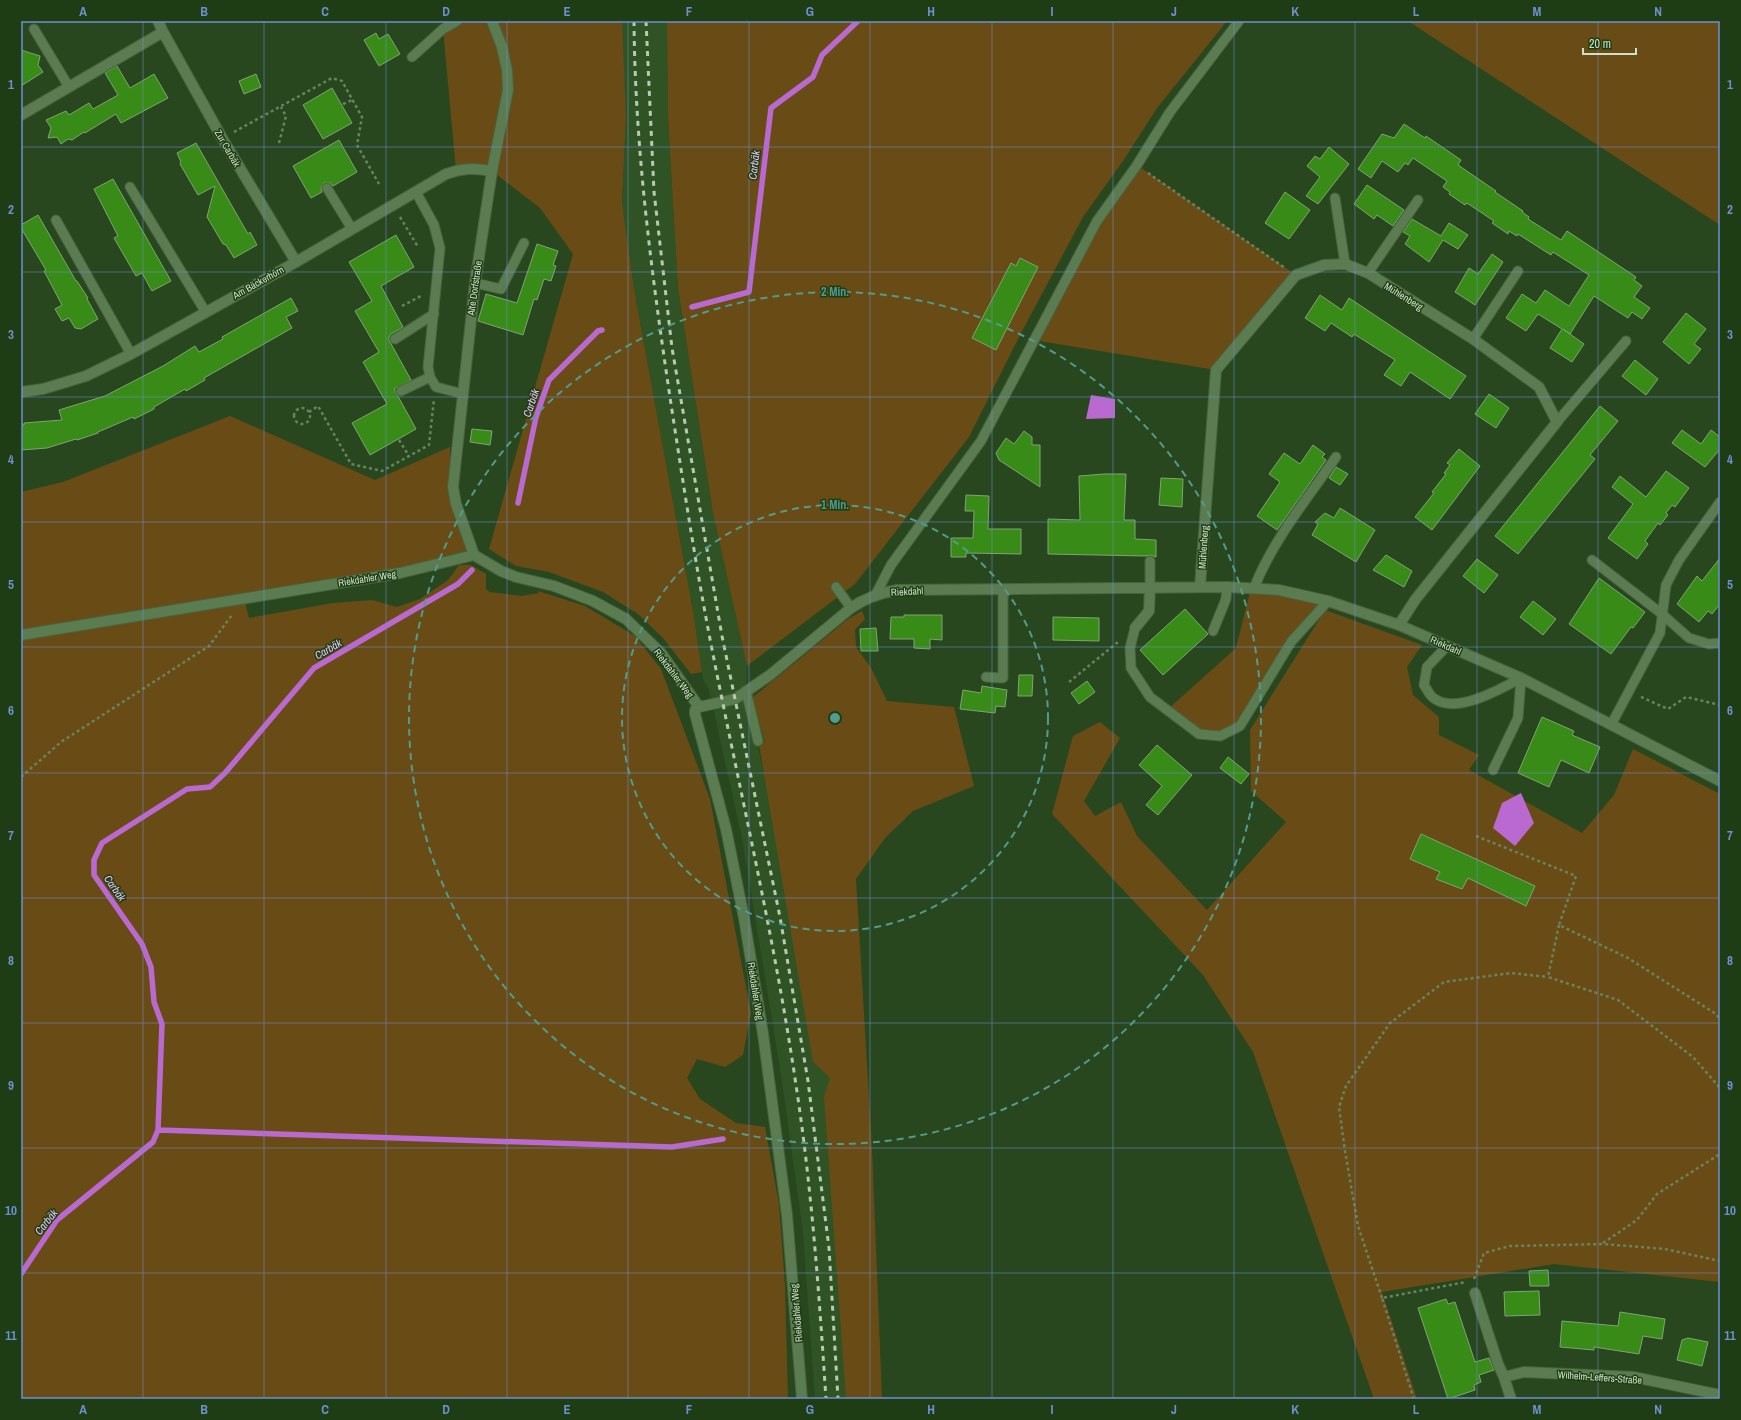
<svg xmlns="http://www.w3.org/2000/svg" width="1741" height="1420" font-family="'Archivo Narrow',sans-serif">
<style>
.built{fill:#2f5324}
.green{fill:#694c15}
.water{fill:#b969cf}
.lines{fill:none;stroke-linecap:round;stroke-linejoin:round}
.stream{stroke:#b969cf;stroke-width:5.5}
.building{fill:#388b16;stroke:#80a376}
.service-casing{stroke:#48633f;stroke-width:11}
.minor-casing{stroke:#48633f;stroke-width:12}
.path{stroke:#698361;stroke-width:2.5;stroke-dasharray:3 3;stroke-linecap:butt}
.service{stroke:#5b7c51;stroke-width:9}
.minor{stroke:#5b7c51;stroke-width:10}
.rail{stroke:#b7cbb1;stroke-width:3;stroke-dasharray:5 5;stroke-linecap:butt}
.grid{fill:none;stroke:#6d90d1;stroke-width:1;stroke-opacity:0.55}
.ring{fill:none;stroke:#529b8e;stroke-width:2;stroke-dasharray:7 5}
.labels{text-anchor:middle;stroke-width:3;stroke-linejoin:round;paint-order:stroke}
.street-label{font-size:10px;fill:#cee0c9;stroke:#1e3d14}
.water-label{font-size:11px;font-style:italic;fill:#ebc4f6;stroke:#1e3d14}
.centre{fill:#529b8e;stroke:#1e3d14;stroke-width:2}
.ring-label{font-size:12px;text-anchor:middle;font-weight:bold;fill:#529b8e;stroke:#1e3d14;stroke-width:3;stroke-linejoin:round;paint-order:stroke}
.neatline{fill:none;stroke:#6d90d1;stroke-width:1.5}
.grid-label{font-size:13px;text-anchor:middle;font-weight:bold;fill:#6d90d1}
</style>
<rect width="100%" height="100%" fill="#28471f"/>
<path class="built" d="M621,21H667L668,118L678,288L713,513L747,666L746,683L756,698L771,741L758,748L797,917L839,1083L863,1399H815L803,1232L781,1074L742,838L709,690L703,679L693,611L634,289L622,202L626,116Z"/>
<path class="green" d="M457,21H622L626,116L622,202L634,289L693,611L702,672L691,674L663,638L638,614L603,592L549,572L516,566L489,549L573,254L540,208L492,171L456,170L443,29Z
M667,21H1227L1157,108L1123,161L1083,217L1020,335L969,437L855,584L747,666L713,513L678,288L668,118Z
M1408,21H1720V225L1700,212Z
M1137,165L1296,275L1216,370L1033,340L1097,221Z
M230,416L375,480L450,447V494L474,555L244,598L249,618L333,603L372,600L397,607L420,599L448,580L459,565H471L486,574V589L490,592L521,596L539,593L538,591L585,606L635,636L661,669L710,799L751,1013L743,1055L725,1067L697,1059L687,1078L700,1099L736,1123L765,1127L779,1204L785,1285L788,1399H21V492L63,482Z
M1251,588L1328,601L1291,642L1240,726L1220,736L1199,734L1167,710L1236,648Z
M1325,610L1422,645L1407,667L1413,695L1439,717V735L1479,755L1469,770L1582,833L1614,795L1633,749L1720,794V1282L1554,1264L1382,1292L1417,1399H1374L1253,1052L1203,975L1052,814L1073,736L1100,722L1120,738L1084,801L1095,816L1121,802L1137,836L1207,910L1286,822L1251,791L1250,730Z
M862,611L865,619L855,630L856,647L871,668L887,701L954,707L974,786L913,811L885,838L856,879L872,1149L882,1399H846L824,1097L830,1078L813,1062L759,745L765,742L752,698L848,619Z"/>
<path class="water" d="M1091,395L1115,399V418L1086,419Z
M1521,793L1534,823L1515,846L1493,828L1502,803Z"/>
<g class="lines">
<path class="stream" d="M692,307L749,292L771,108L813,77L822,55L858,21
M518,503L536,417L549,380L598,331L602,330
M158,1130L672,1147L723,1139
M21,1274L57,1220L153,1142L158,1130L162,1024L154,1002L151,967L142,944L94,875V860L102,843L187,789L210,787L225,773L314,668L458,584L472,570"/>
</g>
<path class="building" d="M376,33L379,39L388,34L400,54L379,66L364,40Z
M21,50L40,56L38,65L43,72L21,86Z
M117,66L130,88L154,74L168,98L121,123L116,114L85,133L84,132L72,140L68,139L61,144L57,137L48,138L51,128L46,120L66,111L69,115L89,103L93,109L118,95L105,73Z
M256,74L261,87L244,94L239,81Z
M332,88L352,123L323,139L303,105Z
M1404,124L1425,138L1426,136L1461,160L1458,165L1496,191L1495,192L1523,211L1522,212L1529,217L1528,219L1561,240L1567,231L1636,277L1634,280L1642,286L1634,297L1650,308L1642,319L1632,312L1628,318L1594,296L1570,334L1563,329L1584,344L1572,362L1550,348L1562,329L1538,314L1526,331L1506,318L1522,294L1536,303L1545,290L1569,306L1589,275L1553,252L1551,255L1518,234L1517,236L1509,231L1508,234L1492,223L1494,221L1467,203L1465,205L1449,194L1450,192L1443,187L1447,181L1413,158L1408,165L1405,163L1398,172L1382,161L1371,178L1358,169L1382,134L1394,138Z
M339,140L357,172L333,186L330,183H324L321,188L322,192L311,198L293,166Z
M196,143L248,234L250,232L257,245L234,258L226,245L223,244L207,217L215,186L198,195L180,164L181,162L177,153Z
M1329,147L1349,164L1318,204L1306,196L1320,177L1307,166L1315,156L1320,159Z
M113,179L171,281L152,291L142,273L136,276L114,238L118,236L94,189Z
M1367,185L1404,210L1393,226L1377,215L1374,219L1354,204Z
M1285,192L1310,210L1289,239L1265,223Z
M38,215L76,281H77L88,298L87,299L98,319L81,329L75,328L69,318L62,321L55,309L62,305L44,271L46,270L21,228V225Z
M1412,219L1441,236L1449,223L1468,235L1458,249L1443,240L1429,262L1405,244L1410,236L1403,232Z
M396,235L414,267L381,286L403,327L391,334L389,337V340L411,380L394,389L416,429L370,455L352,423L387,404L363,362L379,352L355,311L372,301L349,262Z
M537,244L558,251L553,265L556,266L551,281L544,279L537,300L534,299L523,335L478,321L486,294L517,303Z
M1492,254L1503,262L1475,305L1455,292L1469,268L1478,274Z
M1020,258L1038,267L996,350L972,338L1011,263L1016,266Z
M1320,295L1342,310L1349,298L1466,376L1450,399L1410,372L1401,386L1384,375L1395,360L1354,334L1352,337L1331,323L1325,331L1305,318Z
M291,298L298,311L286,317L292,328L211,374L204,378L205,380L186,391L185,389L154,407V409L134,419L133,417L98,432V433L77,440L76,439L47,448L21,450V425H24V423L62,420L59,410L105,396L163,366L195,346L199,352L223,339L222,337Z
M1686,313L1706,329L1694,344L1701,349L1689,364L1663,342Z
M1635,360L1658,379L1646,395L1622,376Z
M1489,394L1509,408L1496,428L1475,414Z
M1600,406L1618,421L1590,455L1595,459L1518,554L1495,536Z
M472,429L492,431L490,445L470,442Z
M1682,430L1701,444L1711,430L1720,437V449L1705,467L1672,443Z
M1024,431L1032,437V445H1040V487L999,460L996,453L1006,438L1014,444Z
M1313,445L1325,454L1322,457L1326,460L1277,530L1257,516L1280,482L1269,474L1284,453L1300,464Z
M1459,449L1480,466L1432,530L1415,517L1434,493L1432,492L1446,474L1444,473L1450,465L1447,463Z
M1336,467L1348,474L1340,485L1329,478Z
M1666,471L1689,488L1675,507L1672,505L1666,513L1668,515L1660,525L1658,523L1645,541L1648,544L1637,559L1608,538L1633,504L1612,487L1620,476L1646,497Z
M1104,474H1126L1124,520H1135V539L1156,540V557L1150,555L1146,556L1048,554V519L1080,520L1079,476Z
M1161,478L1183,479L1182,507L1159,505Z
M966,495L989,496L988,529H1021V554L966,553V557H951V538H973L974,511H965Z
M1340,508L1375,530L1356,562L1312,535L1318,524L1315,522L1325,513L1334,518Z
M1386,555L1412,571L1404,587L1373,570Z
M1720,558V604L1712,614L1708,611L1699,622L1677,604L1697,576L1702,581Z
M1477,559L1498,575L1484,593L1463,576Z
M1599,578L1645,612L1633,628L1631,627L1611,654L1569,624Z
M1533,601L1556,619L1543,635L1520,617Z
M1185,609L1208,634L1163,675L1140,650Z
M904,615H942V640L930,639V649L914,648V639H890L891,617H904Z
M1053,617L1099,618V641L1053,640Z
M876,628L878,651H861L860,629Z
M1019,675H1033L1032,696H1018Z
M1087,681L1095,692L1079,704L1071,693Z
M982,686L1007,690L1005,707L996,706L995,713L960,709L963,690L981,693Z
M1542,717L1574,731L1572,735L1600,747L1589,773L1561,760L1549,787L1518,773Z
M1157,745L1192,775L1158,815L1146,805L1162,786L1139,765Z
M1228,757L1249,774L1241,784L1220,768Z
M1421,834L1535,886L1526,906L1468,878L1462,889L1436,879L1440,872L1410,859Z
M1548,1270L1549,1286H1530L1529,1271Z
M1539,1291L1540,1315L1505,1316L1504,1292Z
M1446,1299L1448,1304L1455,1302L1475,1362L1489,1358L1494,1370L1479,1375L1481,1382L1474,1385L1475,1390L1448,1399L1418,1308Z
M1620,1312L1665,1319L1662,1339L1643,1336L1639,1354L1594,1347V1350L1560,1347L1562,1321L1618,1326Z
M1688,1338L1708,1342L1702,1366L1677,1360L1682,1340Z"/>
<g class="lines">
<defs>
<path id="service" d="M34,29L69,87
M412,57L443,29L457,21
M130,187L205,311
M327,188L352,229
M416,192L434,225L440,248L428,367L430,377L436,387L463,394
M1335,198L1345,264
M56,220L131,354
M1368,273L1418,200
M475,283L501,289L524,243
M395,339L434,314
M1473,339L1518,271
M401,391L430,377
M1557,422L1626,341
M1592,560L1662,614L1689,638L1709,644L1720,643
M836,587L851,608
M1150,587V561
M1254,588C1273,540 1307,499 1336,457
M875,596L891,565L981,441L1097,221L1137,165L1170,112L1239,21
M1135,628L1130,648L1131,668L1150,697L1199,734L1220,736L1240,726L1291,642L1328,601
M1213,631L1226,599L1227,587
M1447,646L1427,667L1424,685C1427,689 1430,697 1435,699C1457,714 1501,689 1521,678
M986,677L1003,678V589
M746,691L758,741
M1611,725L1660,633L1666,585L1679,560L1720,502
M1493,770L1518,718L1521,678"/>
<path id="minor" d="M158,21L163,32
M21,115L163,32L222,138L296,262
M21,392L43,389L86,376L131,354L296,262L446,174C462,168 475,168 492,171
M474,555L456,504L453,487L475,283L492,171L508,90L507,70L502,47L492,21
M1200,587L1216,370L1296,275L1324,265L1345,264L1368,273L1473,339L1539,387L1557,422L1415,600L1399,625
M1135,628L1149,611L1150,587
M21,635L400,573L474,555L501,571L516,577L554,586L593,601L626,619L661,653L699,707
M699,707L735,699L770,675L851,608C865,598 880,593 897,590L1227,587L1279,590L1328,601L1399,625L1521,678L1720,781
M699,707L695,710V714L726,829L744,918L763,1034L787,1215L802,1399
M1475,1293L1498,1364L1504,1377L1524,1372L1634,1377L1720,1395
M1504,1377L1511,1399"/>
</defs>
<use href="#service" class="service-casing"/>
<use href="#minor" class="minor-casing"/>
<path class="path" d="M343,104L352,100
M234,132L332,78L342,81L362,117L357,145L379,184
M279,143L286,116L281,107
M1148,173L1285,268
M400,217L418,247
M402,306L421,296
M294 416a8 8 0 1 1 16 0a8 8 0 1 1-16 0Z
M309,412L318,406L351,464L382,471L429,445L434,399
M399,440L409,456
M1069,682L1118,642
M1641,697L1668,709L1686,697L1720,705
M21,777L61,742L209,646L232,615
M1476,836L1576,876L1559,925L1628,958L1716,1014L1720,1019
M1559,925L1548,977L1618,1000L1693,1057L1720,1088
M1603,1243L1637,1220L1657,1194L1720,1154
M1474,1279L1484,1253L1510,1246L1603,1244L1665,1249L1720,1261
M1382,1298L1358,1226L1345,1151L1339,1107L1346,1086L1390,1023L1444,982L1511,973L1548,977
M1414,1399L1382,1298L1466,1282"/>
<use href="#service" class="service"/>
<use href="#minor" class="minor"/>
<path class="rail" d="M634,21C635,150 652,277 671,404C683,482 695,561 710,639C739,788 774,935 796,1085C812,1190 819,1294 826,1399
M646,21L654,192L672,348L722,636L780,917L808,1081L829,1248L838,1399"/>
</g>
<path class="grid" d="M143,21V1399M264,21V1399M386,21V1399M507,21V1399M628,21V1399M749,21V1399M870,21V1399M992,21V1399M1113,21V1399M1234,21V1399M1355,21V1399M1477,21V1399M1598,21V1399M21,147H1720M21,272H1720M21,397H1720M21,522H1720M21,647H1720M21,773H1720M21,898H1720M21,1023H1720M21,1148H1720M21,1273H1720"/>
<g class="ring">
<circle cx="835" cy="718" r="213"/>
<circle cx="835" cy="718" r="426"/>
</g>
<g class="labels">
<g class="street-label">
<text transform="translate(228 148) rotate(60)" y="4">Zur Carbäk</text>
<text transform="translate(258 282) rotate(-29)" y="4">Am Bäckerhörn</text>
<text transform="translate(474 288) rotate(-82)" y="4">Alte Dorfstraße</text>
<text transform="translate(1404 296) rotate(32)" y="4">Mühlenberg</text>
<text transform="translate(1203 547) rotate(-86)" y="4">Mühlenberg</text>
<text transform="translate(367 578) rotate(-9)" y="4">Riekdahler Weg</text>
<text transform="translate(907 591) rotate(-3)" y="4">Riekdahl</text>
<text transform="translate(1446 645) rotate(24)" y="4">Riekdahl</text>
<text transform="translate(674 673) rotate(53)" y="4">Riekdahler Weg</text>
<text transform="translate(756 991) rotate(81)" y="4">Riekdahler Weg</text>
<text transform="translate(796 1313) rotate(-95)" y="4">Riekdahler Weg</text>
<text transform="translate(1600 1377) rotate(4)" y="4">Wilhelm-Leffers-Straße</text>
</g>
<g class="water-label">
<text transform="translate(754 165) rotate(-83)" y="4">Carbäk</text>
<text transform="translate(531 403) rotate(-71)" y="4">Carbäk</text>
<text transform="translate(328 649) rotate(-30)" y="4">Carbäk</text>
<text transform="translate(115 888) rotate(55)" y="4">Carbäk</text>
<text transform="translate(46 1222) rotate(-51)" y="4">Carbäk</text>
</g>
</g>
<circle cx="835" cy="718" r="6" class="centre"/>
<g class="ring-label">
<text x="835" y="296">2 Min.</text>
<text x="835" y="509">1 Min.</text>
</g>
<rect width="1741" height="1420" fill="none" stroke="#1e3d14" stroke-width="44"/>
<path d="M1583 48v6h53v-6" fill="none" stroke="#cee0c9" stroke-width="2"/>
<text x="1589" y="48" font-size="12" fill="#cee0c9" stroke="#1e3d14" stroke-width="3" paint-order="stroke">20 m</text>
<rect x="22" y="22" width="1697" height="1376" class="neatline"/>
<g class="grid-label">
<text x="83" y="16">A</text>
<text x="204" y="16">B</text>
<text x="325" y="16">C</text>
<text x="446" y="16">D</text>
<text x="567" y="16">E</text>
<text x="689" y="16">F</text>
<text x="810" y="16">G</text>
<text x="931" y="16">H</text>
<text x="1052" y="16">I</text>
<text x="1174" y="16">J</text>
<text x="1295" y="16">K</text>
<text x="1416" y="16">L</text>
<text x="1537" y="16">M</text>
<text x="1658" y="16">N</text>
<text x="11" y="89">1</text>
<text x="1730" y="89">1</text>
<text x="11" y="214">2</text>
<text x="1730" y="214">2</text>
<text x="11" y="339">3</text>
<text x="1730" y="339">3</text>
<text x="11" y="464">4</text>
<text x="1730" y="464">4</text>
<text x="11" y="589">5</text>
<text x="1730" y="589">5</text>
<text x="11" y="715">6</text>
<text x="1730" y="715">6</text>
<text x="11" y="840">7</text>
<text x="1730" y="840">7</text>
<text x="11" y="965">8</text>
<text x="1730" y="965">8</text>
<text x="11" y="1090">9</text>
<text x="1730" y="1090">9</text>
<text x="11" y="1215">10</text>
<text x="1730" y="1215">10</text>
<text x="11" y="1340">11</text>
<text x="1730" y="1340">11</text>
<text x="83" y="1414">A</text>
<text x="204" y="1414">B</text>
<text x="325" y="1414">C</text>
<text x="446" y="1414">D</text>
<text x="567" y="1414">E</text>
<text x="689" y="1414">F</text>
<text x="810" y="1414">G</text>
<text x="931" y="1414">H</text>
<text x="1052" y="1414">I</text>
<text x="1174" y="1414">J</text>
<text x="1295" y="1414">K</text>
<text x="1416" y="1414">L</text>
<text x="1537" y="1414">M</text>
<text x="1658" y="1414">N</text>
</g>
</svg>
